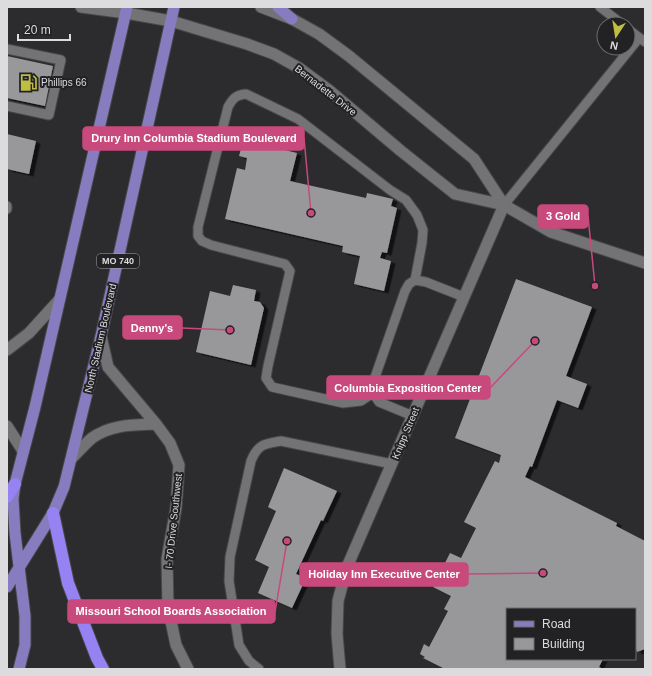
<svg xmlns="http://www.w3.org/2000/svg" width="652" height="676" font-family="Helvetica,sans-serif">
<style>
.building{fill:#98989b;filter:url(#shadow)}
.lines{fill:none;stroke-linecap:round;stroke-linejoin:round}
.service-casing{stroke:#48484a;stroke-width:11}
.minor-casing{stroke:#48484a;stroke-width:13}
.tertiary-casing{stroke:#48484a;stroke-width:13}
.primary-casing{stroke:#48484a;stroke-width:13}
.motorway-casing{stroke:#48484a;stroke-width:14}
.service{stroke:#737376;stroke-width:9}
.minor{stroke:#737376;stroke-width:11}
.tertiary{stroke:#737376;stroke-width:11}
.primary{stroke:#887cc0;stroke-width:11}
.motorway{stroke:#9682f2;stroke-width:12}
.labels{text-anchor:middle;stroke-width:4;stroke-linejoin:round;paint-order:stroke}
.shield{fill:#222225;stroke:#a4a4a6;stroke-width:1}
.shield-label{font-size:9px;font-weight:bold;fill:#dcdcde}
.poi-label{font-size:10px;fill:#dcdcde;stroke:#222225;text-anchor:start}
.street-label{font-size:10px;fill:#dcdcde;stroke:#222225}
.leader{fill:none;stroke:#c8497c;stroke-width:1.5}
.callout-dot{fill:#c8497c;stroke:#222225;stroke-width:1.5}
.callout{fill:#c8497c;stroke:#c8497c;stroke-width:1.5}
.callout-label{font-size:11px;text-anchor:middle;font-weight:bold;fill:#fff}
</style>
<defs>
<filter id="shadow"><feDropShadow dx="4.5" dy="2.5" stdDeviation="0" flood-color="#0009"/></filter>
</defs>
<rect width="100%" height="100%" fill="#2c2b2e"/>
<path class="building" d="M7,56L53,66L45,106L7,98Z
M7,134L36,141L29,174L7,169Z
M252,142L297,153L290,181L366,198L367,193L393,199L391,206L397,208L387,253L382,252L380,258L391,261L384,291L354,284L360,256L342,252L343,246L225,219L237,168L245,170L247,158L239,156L242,145L251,146Z
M516,279L592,307L566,376L587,384L578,408L557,400L532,467L530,466L525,477L617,523L616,526L645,541V649L637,652L635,647V609H507V659H603L599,667L603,669H445L423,658L425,657L420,654L424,644L429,647L448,611L444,609L451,596L433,587L450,553L461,558L476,528L464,522L495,461L499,463L501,455L455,438Z
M233,285L256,290L254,301L260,302L264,308L251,365L196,352L210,291L230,296Z
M284,468L337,491L323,521L321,520L296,574L306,578L292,608L258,593L269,567L255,560L276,511L268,507Z"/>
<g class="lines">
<defs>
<path id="service" d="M600,7L622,24
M628,29L645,42
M7,49L61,60L49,115L7,106
M504,205L639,38
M7,206V209
M373,393L361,401L343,403L272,387L266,378L268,366L290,271L285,264L211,245L202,241L198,236V227L228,107C233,98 236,95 246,94L298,119L390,190L406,200L417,215L423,230L422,243L415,280
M413,416L379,402L373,393V383L405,291L409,284L415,280L426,282L464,297
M259,669L249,661L239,645L229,581L230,557L251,461C258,444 264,444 281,441L392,464"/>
<path id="minor" d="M81,7L126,13L171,21L247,44L274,54L299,68L330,91L401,151L455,194L504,205L551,232L645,263
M261,7L292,19L319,34L349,56L474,159L504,205
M340,669L337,634L338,601L347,567L504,205"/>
<path id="tertiary" d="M101,336L108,367L156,424L170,443L179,465L176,508L167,559L168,607L176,645L188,669
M7,350L29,333L59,300
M7,426L23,451
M72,458C78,452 85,444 92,438C111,424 135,425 156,424"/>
<path id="primary" d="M278,7L292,19
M7,587L53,513L64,487L101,336L174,7
M19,669L25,645V616L15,533L13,499L15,484L35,407L127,7"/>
<path id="motorway" d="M7,497L15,484
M53,513L68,583L97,658L103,669"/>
</defs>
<use href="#service" class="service-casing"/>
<use href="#minor" class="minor-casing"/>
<use href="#tertiary" class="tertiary-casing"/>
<use href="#primary" class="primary-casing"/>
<use href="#motorway" class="motorway-casing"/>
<use href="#service" class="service"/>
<use href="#minor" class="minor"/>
<use href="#tertiary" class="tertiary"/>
<use href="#primary" class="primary"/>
<use href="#motorway" class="motorway"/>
</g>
<defs>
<symbol id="fuel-bare" viewBox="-9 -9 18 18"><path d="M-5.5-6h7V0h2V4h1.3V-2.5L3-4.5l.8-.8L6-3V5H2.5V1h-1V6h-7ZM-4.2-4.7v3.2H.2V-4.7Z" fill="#bebe42" stroke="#222225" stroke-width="2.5" paint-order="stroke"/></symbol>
</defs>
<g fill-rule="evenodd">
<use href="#fuel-bare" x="16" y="70" width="25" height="25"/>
</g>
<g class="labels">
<rect class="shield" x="97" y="254" width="42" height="14" rx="3"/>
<g class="shield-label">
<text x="118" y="264">MO 740</text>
</g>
<g class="poi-label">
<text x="41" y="86">Phillips 66</text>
</g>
<g class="street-label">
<text transform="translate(326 90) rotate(38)" y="4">Bernadette Drive</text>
<text transform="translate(100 338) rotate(-77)" y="4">North Stadium Boulevard</text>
<text transform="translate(405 433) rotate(-67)" y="4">Knipp Street</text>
<text transform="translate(173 521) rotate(-84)" y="4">I- 70 Drive Southwest</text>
</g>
</g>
<path class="leader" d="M311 213L304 138M595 286L588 216M230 330L182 328M535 341L490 388M543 573L468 574M287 541L275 612"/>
<g class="callout-dot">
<circle cx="311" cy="213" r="4"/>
<circle cx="595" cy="286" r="4"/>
<circle cx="230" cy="330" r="4"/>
<circle cx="535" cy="341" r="4"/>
<circle cx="543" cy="573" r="4"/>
<circle cx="287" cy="541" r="4"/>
</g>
<g class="callout">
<rect x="83" y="127" width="221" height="23" rx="4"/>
<rect x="538" y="205" width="50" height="23" rx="4"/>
<rect x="123" y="316" width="59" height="23" rx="4"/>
<rect x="327" y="376" width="163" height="23" rx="4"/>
<rect x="300" y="563" width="168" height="23" rx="4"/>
<rect x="68" y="600" width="207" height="23" rx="4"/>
</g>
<g class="callout-label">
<text x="194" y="142">Drury Inn Columbia Stadium Boulevard</text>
<text x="563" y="220">3 Gold</text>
<text x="152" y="332">Denny's</text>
<text x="408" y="392">Columbia Exposition Center</text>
<text x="384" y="578">Holiday Inn Executive Center</text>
<text x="171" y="615">Missouri School Boards Association</text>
</g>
<rect width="652" height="676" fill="none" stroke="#dcdcde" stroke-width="16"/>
<rect x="506" y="608" width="130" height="52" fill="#222225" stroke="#6c6c6f"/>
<rect x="514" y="621" width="20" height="6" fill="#887cc0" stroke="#6c6c6f"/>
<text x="542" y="628" font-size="12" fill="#dcdcde">Road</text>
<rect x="514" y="638" width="20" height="12" fill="#98989b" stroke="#6c6c6f"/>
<text x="542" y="648" font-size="12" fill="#dcdcde">Building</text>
<g transform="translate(616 36) rotate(192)"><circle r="19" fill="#222225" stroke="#6c6c6f"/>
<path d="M0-3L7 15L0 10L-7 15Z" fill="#bebe42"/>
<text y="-6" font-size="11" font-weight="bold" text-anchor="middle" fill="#dcdcde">N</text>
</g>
<path d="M18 34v6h52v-6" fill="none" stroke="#dcdcde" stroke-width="2"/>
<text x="24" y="34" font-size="12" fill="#dcdcde" stroke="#222225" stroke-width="3" paint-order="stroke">20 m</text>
</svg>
